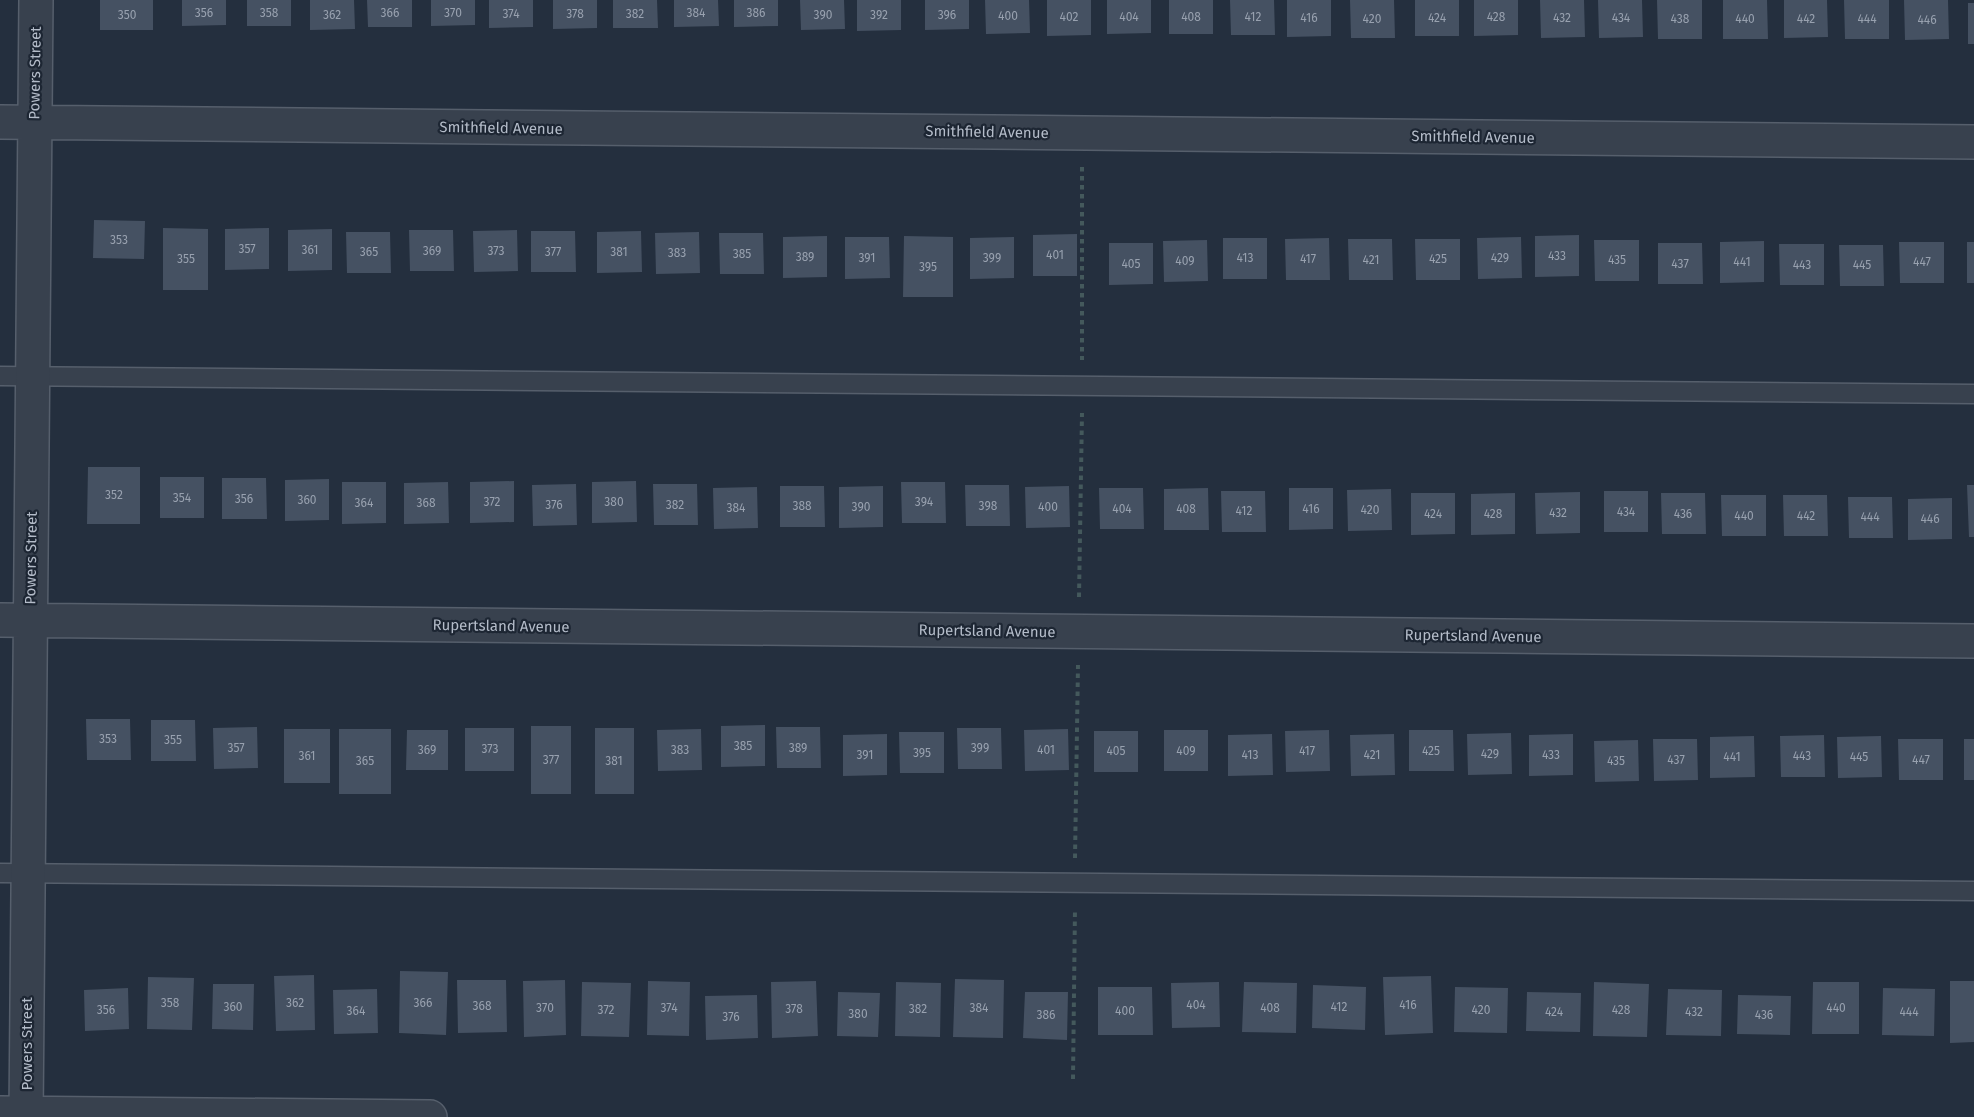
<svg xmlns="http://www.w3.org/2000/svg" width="1974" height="1117" font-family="'Fira Sans',sans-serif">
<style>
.building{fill:#455162}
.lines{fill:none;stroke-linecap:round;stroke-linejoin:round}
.lane-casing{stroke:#565f6c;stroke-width:21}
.street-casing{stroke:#565f6c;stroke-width:36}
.path{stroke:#44595c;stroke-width:4;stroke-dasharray:4.5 4.5;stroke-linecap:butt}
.lane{stroke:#38414e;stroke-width:18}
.street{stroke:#38414e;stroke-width:33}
.labels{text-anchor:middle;stroke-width:4.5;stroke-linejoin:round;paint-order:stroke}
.number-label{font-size:12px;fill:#98a1af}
.street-label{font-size:15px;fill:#b4bcc9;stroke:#1d2633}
</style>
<rect width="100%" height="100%" fill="#242f3e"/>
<path class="building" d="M100,0H153V30H100Z
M182,0H226V25L182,26Z
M247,0H291V26H247Z
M310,0H354L355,29L310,30Z
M367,0H412V27H368Z
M431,0H475V25L431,26Z
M489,0H533V27L489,28Z
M553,0H597V28L553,29Z
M613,0H657L658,28H613Z
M674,0H718L719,26L674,27Z
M734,0H778V26L734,27Z
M800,0H844L845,29L801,30Z
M857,0H901V30L857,31Z
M925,0H969V29L925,30Z
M985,0H1029L1030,33L986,34Z
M1047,0H1091V35L1047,36Z
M1107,0H1151V33L1107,34Z
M1169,0H1213V34H1169Z
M1230,0H1274L1275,35H1231Z
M1287,0H1331V36L1287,37Z
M1350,0H1394L1395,38H1351Z
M1415,0H1459V36H1415Z
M1474,0H1518V35L1474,36Z
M1540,0H1584L1585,37L1541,38Z
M1598,0H1642L1643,37L1599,38Z
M1657,0H1702V39H1658Z
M1723,0H1767L1768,39H1723Z
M1784,0H1827L1828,37L1784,38Z
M1844,0H1889V39H1845Z
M1904,0H1948L1949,39L1905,40Z
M1968,3H1974V44H1968Z
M94,220L145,221L144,259L93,258Z
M163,228L208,229V290H163Z
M269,228V269L225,270V229Z
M332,229V270L288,271V230Z
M409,230H453L454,271H410Z
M517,230L518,271L474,272L473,231Z
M531,231H575L576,272H531Z
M641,231L642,272L597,273V232Z
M346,232H390L391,273H347Z
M699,232L700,273L656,274L655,233Z
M719,233H763L764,274H720Z
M1077,234V276H1033V235Z
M1579,235V276L1535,277V236Z
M827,236V277L783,278V237Z
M904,236L953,237V297H903Z
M845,237H889L890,278L845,279Z
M1014,237V278L970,279V238Z
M1521,237L1522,278L1478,279L1477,238Z
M1223,238H1267V279H1223Z
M1329,238L1330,280H1286L1285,239Z
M1348,239H1392L1393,280H1349Z
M1415,239H1460V280H1416Z
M1207,240L1208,281L1164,282L1163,241Z
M1594,240H1639V281H1595Z
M1764,241V282L1720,283V242Z
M1899,242H1944V283H1900Z
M1967,242H1974V283H1967Z
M1109,243H1153V284L1109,285Z
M1658,243H1702L1703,284H1658Z
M1779,244H1824V285H1780Z
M1839,245H1883L1884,286H1840Z
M88,467H140V524H87Z
M160,477H204V518H160Z
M222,478H266L267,519H222Z
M329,479V520L285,521V480Z
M514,481V522L470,523V482Z
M636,481L637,522L592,523V482Z
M342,482H386V523L342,524Z
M448,482L449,523L404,524V483Z
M901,482H945L946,523H902Z
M576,484L577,525L533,526L532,485Z
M653,484H697L698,525H654Z
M965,485H1009L1010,526H966Z
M1967,485H1974V537H1969Z
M780,486H824L825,527H780Z
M883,486V527L839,528V487Z
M1069,486L1070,527L1026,528L1025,487Z
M757,487L758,528L714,529L713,488Z
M1099,488H1143L1144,529H1100Z
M1208,488L1209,530H1164V489Z
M1289,488H1333V529L1289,530Z
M1391,489L1392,530L1348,531L1347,490Z
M1221,491H1265L1266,532H1222Z
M1604,491H1648V532H1604Z
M1580,492V533L1536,534L1535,493Z
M1411,493H1455V534L1411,535Z
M1515,493V534L1471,535V494Z
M1661,493H1705L1706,534H1662Z
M1721,495H1766V536H1722Z
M1783,495H1827L1828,536H1784Z
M1848,497H1892L1893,538H1849Z
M1952,498V539L1908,540V499Z
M86,719H130L131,760H87Z
M151,720H195L196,761H151Z
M765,725V766L721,767V726Z
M531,726H571V794H531Z
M257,727L258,768L214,769L213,728Z
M776,727H820L821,768H777Z
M465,728H514V771H465Z
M595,728H634V794H595Z
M957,728H1001L1002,769H958Z
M284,729H330V783H284Z
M339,729H391V794H339Z
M701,729L702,770L658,771L657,730Z
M1068,729L1069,770L1025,771L1024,730Z
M407,730H448V770H406Z
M1164,730H1208V771H1164Z
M1329,730L1330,771L1286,772L1285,731Z
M1409,730H1453L1454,771H1409Z
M1094,731H1138V772H1094Z
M899,732H944V773H900Z
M1511,733L1512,774L1468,775L1467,734Z
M887,734V775L843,776V735Z
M1272,734L1273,775L1228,776V735Z
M1394,734L1395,775L1351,776L1350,735Z
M1573,734V775L1529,776V735Z
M1824,735L1825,777H1781L1780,736Z
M1754,736L1755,777L1710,778V737Z
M1881,736L1882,777L1838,778L1837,737Z
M1653,739H1697L1698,780L1654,781Z
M1898,739H1943V780H1899Z
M1964,739H1974V780H1964Z
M1638,740L1639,781L1595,782L1594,741Z
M400,971L448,972L446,1035L399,1033Z
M314,975L315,1030L276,1031L274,976Z
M1431,976L1433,1033L1385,1035L1383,977Z
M148,977L194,978L192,1030L147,1029Z
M955,979L1004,980L1003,1038L953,1037Z
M457,980H506L507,1032L458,1033Z
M565,980L566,1035L524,1037L523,981Z
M648,981L690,982L689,1036L647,1035Z
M816,981L818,1036L772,1038L771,982Z
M1950,981H1974V1042L1950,1043Z
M582,982L631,983L629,1037L581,1036Z
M896,982L941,983L940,1037L895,1036Z
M1219,982L1220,1027L1172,1028L1171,983Z
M1244,982L1297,983L1296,1033L1242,1032Z
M1594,982L1649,984L1647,1037L1593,1036Z
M1813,982H1859V1034H1812Z
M213,984H254L253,1030L212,1029Z
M1313,985L1366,987L1365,1030L1312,1028Z
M1098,987H1152L1153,1035H1098Z
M1455,987L1508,988L1507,1033L1454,1032Z
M128,988L129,1029L85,1031L84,990Z
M1883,988L1935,989L1934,1036L1882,1035Z
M377,989L378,1033L334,1034L333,990Z
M1668,989L1722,990L1721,1036L1666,1035Z
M838,992L880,993L878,1037L837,1036Z
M1025,992H1068L1067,1040L1023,1038Z
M1527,992L1581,993L1580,1032L1526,1031Z
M757,995L758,1038L706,1040L705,996Z
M1738,995L1791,996L1790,1035L1737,1034Z"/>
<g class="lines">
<defs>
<path id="lane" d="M0,376L1974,394
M0,873L1974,891"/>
<path id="street" d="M0,122L1974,142
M0,620L1974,641
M0,1113L430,1117
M26,1117L36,0"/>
</defs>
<use href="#lane" class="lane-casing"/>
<use href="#street" class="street-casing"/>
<path class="path" d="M1082,167V360
M1079,597L1082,413
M1075,858L1078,665
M1073,1079L1075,908"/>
<use href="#lane" class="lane"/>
<use href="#street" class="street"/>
</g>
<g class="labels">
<g class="number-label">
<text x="204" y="17">356</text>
<text x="269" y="17">358</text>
<text x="390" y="17">366</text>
<text x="453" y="17">370</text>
<text x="696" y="17">384</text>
<text x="756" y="17">386</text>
<text x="511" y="18">374</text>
<text x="575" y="18">378</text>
<text x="635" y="18">382</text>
<text x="127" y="19">350</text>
<text x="332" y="19">362</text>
<text x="823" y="19">390</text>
<text x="879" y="19">392</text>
<text x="947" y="19">396</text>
<text x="1008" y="20">400</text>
<text x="1069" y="21">402</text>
<text x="1129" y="21">404</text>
<text x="1191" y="21">408</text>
<text x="1253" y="21">412</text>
<text x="1496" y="21">428</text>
<text x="1309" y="22">416</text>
<text x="1437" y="22">424</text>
<text x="1562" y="22">432</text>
<text x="1621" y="22">434</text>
<text x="1372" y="23">420</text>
<text x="1680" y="23">438</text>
<text x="1745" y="23">440</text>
<text x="1806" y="23">442</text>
<text x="1867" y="23">444</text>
<text x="1927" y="24">446</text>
<text x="119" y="244">353</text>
<text x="247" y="253">357</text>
<text x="310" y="254">361</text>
<text x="432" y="255">369</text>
<text x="496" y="255">373</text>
<text x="369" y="256">365</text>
<text x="553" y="256">377</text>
<text x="619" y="256">381</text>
<text x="677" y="257">383</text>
<text x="742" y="258">385</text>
<text x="1055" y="259">401</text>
<text x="1557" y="260">433</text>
<text x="805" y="261">389</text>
<text x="867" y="262">391</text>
<text x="992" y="262">399</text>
<text x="1245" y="262">413</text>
<text x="1500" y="262">429</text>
<text x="186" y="263">355</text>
<text x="1308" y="263">417</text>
<text x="1438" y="263">425</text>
<text x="1371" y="264">421</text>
<text x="1617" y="264">435</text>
<text x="1185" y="265">409</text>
<text x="1742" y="266">441</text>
<text x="1922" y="266">447</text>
<text x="1131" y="268">405</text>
<text x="1680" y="268">437</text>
<text x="1802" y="269">443</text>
<text x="1862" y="269">445</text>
<text x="928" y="271">395</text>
<text x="114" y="499">352</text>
<text x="182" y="502">354</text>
<text x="244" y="503">356</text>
<text x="307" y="504">360</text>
<text x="492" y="506">372</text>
<text x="614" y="506">380</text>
<text x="924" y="506">394</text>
<text x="364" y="507">364</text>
<text x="426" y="507">368</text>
<text x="554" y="509">376</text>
<text x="675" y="509">382</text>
<text x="802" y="510">388</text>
<text x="988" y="510">398</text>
<text x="861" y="511">390</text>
<text x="1048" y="511">400</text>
<text x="736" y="512">384</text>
<text x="1122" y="513">404</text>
<text x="1186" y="513">408</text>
<text x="1311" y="513">416</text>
<text x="1370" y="514">420</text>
<text x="1244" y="515">412</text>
<text x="1626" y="516">434</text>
<text x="1558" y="517">432</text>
<text x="1433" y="518">424</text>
<text x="1493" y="518">428</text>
<text x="1683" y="518">436</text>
<text x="1744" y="520">440</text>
<text x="1806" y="520">442</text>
<text x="1870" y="521">444</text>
<text x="1930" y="523">446</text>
<text x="108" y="743">353</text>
<text x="173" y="744">355</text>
<text x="743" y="750">385</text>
<text x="236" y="752">357</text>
<text x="798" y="752">389</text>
<text x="980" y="752">399</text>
<text x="490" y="753">373</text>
<text x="427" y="754">369</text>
<text x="680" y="754">383</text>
<text x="1046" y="754">401</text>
<text x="1116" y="755">405</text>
<text x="1186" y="755">409</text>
<text x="1307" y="755">417</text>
<text x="1431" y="755">425</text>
<text x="922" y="757">395</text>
<text x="1490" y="758">429</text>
<text x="865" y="759">391</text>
<text x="1250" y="759">413</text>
<text x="1372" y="759">421</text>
<text x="1551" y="759">433</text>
<text x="307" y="760">361</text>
<text x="1802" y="760">443</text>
<text x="1732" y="761">441</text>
<text x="1859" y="761">445</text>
<text x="551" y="764">377</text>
<text x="1676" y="764">437</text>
<text x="1921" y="764">447</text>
<text x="365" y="765">365</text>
<text x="614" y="765">381</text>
<text x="1616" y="765">435</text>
<text x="170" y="1007">358</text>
<text x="295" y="1007">362</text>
<text x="423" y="1007">366</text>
<text x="1196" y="1009">404</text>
<text x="1408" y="1009">416</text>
<text x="482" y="1010">368</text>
<text x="233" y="1011">360</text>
<text x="1339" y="1011">412</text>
<text x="545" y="1012">370</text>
<text x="669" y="1012">374</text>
<text x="979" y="1012">384</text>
<text x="1270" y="1012">408</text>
<text x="1836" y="1012">440</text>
<text x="794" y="1013">378</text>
<text x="918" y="1013">382</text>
<text x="106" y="1014">356</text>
<text x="606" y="1014">372</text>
<text x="1481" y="1014">420</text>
<text x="1621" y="1014">428</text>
<text x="356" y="1015">364</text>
<text x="1125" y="1015">400</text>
<text x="1554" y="1016">424</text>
<text x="1694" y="1016">432</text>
<text x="1909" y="1016">444</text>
<text x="858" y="1018">380</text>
<text x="1046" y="1019">386</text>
<text x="1764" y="1019">436</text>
<text x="731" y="1021">376</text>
</g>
<g class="street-label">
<text transform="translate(35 73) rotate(-89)" y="5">Powers Street</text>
<text transform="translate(501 128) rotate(1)" y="5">Smithfield Avenue</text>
<text transform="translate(987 132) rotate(1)" y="5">Smithfield Avenue</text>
<text transform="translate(1473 137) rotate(1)" y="5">Smithfield Avenue</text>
<text transform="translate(31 558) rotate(-89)" y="5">Powers Street</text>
<text transform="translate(501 626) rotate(1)" y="5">Rupertsland Avenue</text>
<text transform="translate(987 631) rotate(1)" y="5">Rupertsland Avenue</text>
<text transform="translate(1473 636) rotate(1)" y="5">Rupertsland Avenue</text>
<text transform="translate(27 1044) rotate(-90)" y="5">Powers Street</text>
</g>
</g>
</svg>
